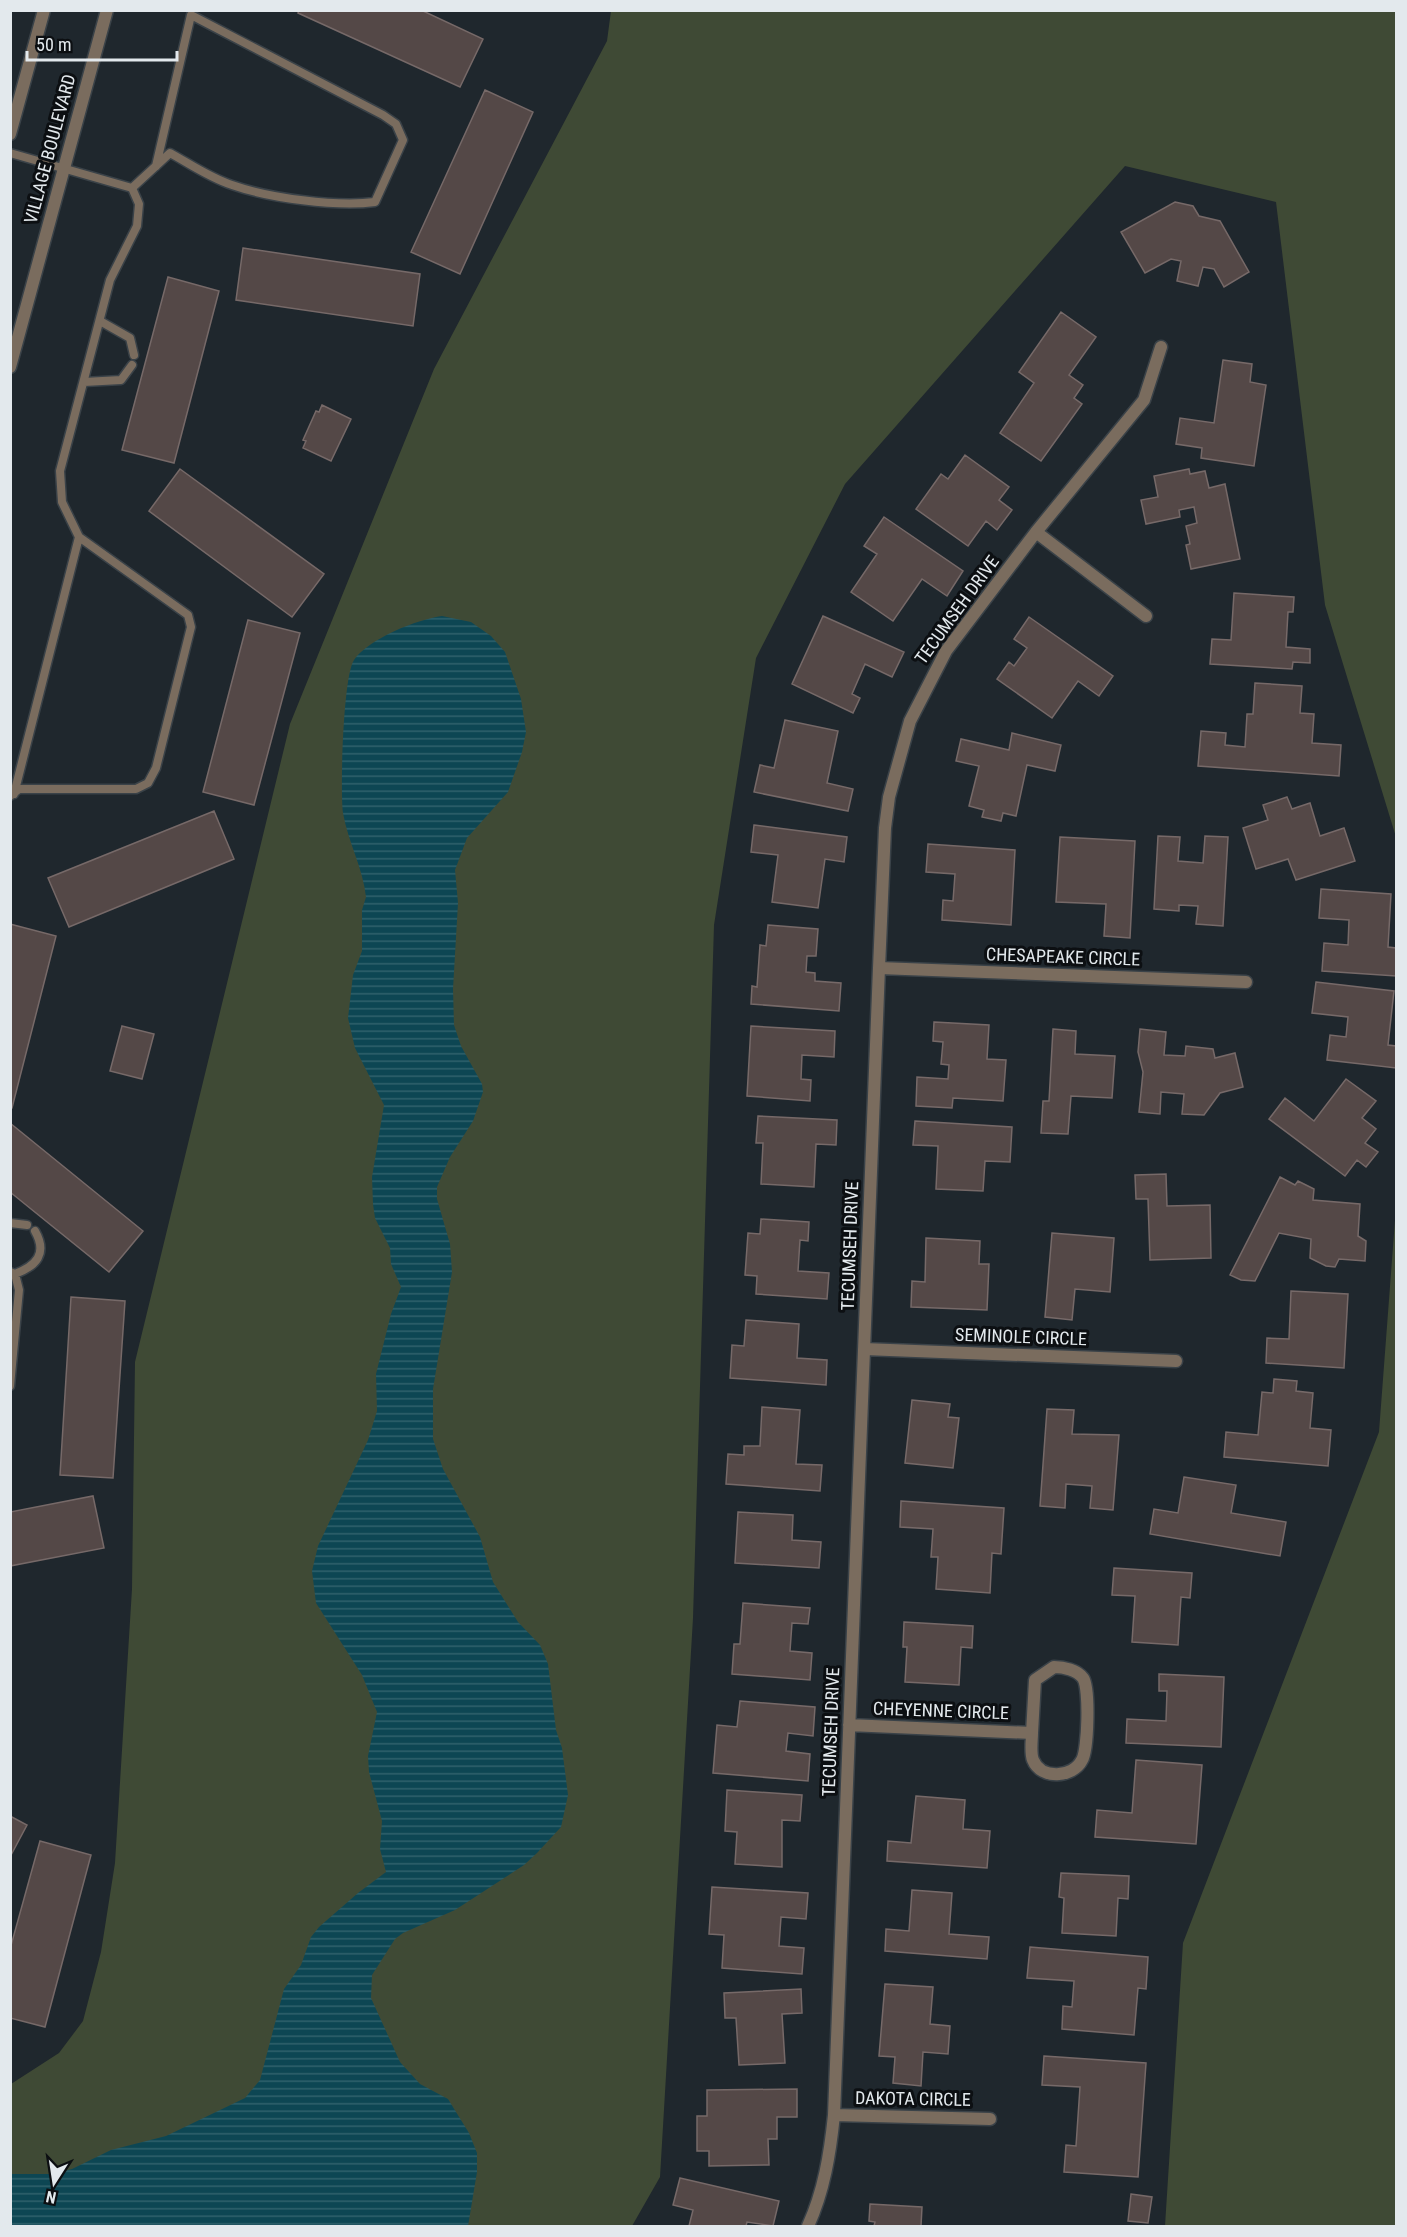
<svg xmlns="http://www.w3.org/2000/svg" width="1407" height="2237" font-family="'Roboto Condensed',sans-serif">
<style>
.grass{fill:#3f4a35}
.water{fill:url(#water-rules)}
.building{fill:#544847;stroke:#766968;stroke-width:1.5}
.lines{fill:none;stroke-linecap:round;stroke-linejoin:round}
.service-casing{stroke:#3a4248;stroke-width:11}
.minor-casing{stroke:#3a4248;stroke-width:15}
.tertiary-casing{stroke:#3a4248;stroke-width:15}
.service{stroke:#7a6c5e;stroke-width:8}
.minor{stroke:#7a6c5e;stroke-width:12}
.tertiary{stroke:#7a6c5e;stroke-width:12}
.labels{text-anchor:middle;stroke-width:6;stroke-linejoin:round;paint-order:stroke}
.street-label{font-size:18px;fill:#e3e9ed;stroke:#0c0f12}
</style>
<defs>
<pattern id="water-rules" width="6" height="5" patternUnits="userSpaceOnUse" patternTransform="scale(1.5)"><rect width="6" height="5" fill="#0d4653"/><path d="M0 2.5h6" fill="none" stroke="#30616c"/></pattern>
</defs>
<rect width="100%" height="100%" fill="#1f272d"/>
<path class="grass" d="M611,11H1396V837L1325,605L1276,202L1125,166L845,484L756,658L714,925L693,1618L660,2177L632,2226H11V2084L59,2053L83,2021L101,1952L115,1863L132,1589L135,1362L290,724L434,369L607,41Z
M1396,1207V2226H1165L1183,1943L1379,1432Z"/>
<path class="water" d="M442,616L471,622L491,636L505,652L521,699L526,732L522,752L508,792L467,838L455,870L458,903L453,989L454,1025L461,1046L482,1084L483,1092L473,1121L450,1157L437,1187V1199L450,1244L452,1272L433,1389V1439L443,1469L480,1537L493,1582L518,1622L540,1645L548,1664L556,1730L562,1748L568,1795L561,1827L537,1853L524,1865L455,1910L403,1933L395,1939L372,1975L371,1998L400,2062L420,2084L448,2099L469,2133L477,2153V2172L468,2226H11V2174H52L72,2169L111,2150L166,2136L245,2098L260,2080L284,1989L301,1965L311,1937L319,1927L358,1893L386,1872L380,1849L382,1821L369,1772L368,1756L377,1712L362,1675L316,1603L312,1571L318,1546L368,1440L377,1411L376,1374L391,1314L401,1287L391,1264L390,1248L375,1218L373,1204L372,1177L384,1105L355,1048L348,1018L353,975L362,951V910L366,897C363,868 348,842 343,813C340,791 343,676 354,660C368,639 418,619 442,616Z"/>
<path class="building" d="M299,10H421L483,39L460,87L298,13Z
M485,90L533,112L460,274L411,252Z
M1175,202L1193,206L1199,216L1220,221L1249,272L1224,287L1214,269L1203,267L1198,286L1177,281L1181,261L1171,259L1145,273L1121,232Z
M243,248L420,274L413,326L236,300Z
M168,277L219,291L174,463L122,450Z
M1061,312L1096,337L1069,375L1083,385L1074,398L1082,404L1041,461L1000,433L1034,383L1019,372Z
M1223,360L1252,364L1250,382L1266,385L1254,466L1201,458L1202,448L1176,444L1180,418L1214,423Z
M322,405L351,419L331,461L303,448L306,441L303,440L316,411L319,412Z
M965,455L1009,487L999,500L1012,510L997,530L986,521L968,546L916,509L941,474L948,479Z
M180,469L324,574L292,617L149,511Z
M1189,469L1190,474L1205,471L1209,488L1225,484L1240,559L1191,569L1186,545L1190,544L1186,526L1197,523L1194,507L1179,510L1180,517L1146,524L1141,500L1158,497L1154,476Z
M884,517L963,571L947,596L922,579L893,621L851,592L877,554L864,546Z
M1234,593L1294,597L1293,612H1288L1286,647L1310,649V663L1293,662L1292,669L1210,664L1212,639L1231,640Z
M823,616L904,652L892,677L865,664L852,694L860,698L853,713L792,684Z
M1029,617L1113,676L1099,696L1078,681L1052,718L997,679L1009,662L1014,666L1027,648L1014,639Z
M248,620L300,633L254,805L203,792Z
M1255,683L1302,686L1300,713L1314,714L1312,743L1341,745L1339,776L1198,766L1201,731L1226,733L1225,745L1245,747L1247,714H1253Z
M785,720L838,731L827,783L853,789L848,811L754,792L760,765L774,768Z
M1012,733L1061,745L1055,771L1027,765L1016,816L1003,813L1001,821L982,817L984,810L969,806L979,766L956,761L961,739L1009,750Z
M1287,797L1292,809L1310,803L1320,836L1344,828L1355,861L1296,880L1288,859L1256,869L1243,828L1268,820L1263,805Z
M214,811L234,859L69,927L48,878Z
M754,825L847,837L844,862L825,859L818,908L772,902L778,855L751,852Z
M1158,836L1180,837L1178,861L1203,863L1205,836L1228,837L1223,926L1196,924L1198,906L1179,905V911L1154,909Z
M1060,837L1135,841L1130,938L1104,936L1106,904L1056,902Z
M928,844L1015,850L1011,925L942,920L943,900L953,901L955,874L926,872Z
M1321,889L1391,894L1388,947L1396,948V976L1322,971L1324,943L1348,945L1349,920L1319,918Z
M10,924L56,936L12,1108H10Z
M768,925L818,929L816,956H807L806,972L815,973V981L841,983L839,1011L751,1004L752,986L757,987L760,945L766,946Z
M1316,982L1394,991L1388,1045L1396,1046V1068L1327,1060L1330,1035L1346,1037L1348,1017L1312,1013Z
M934,1022L989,1025L987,1059L1006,1060L1003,1101L953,1098L952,1108L916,1106L917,1077L948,1079L949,1065L941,1064L943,1042L933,1041Z
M122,1026L154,1034L142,1079L110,1071Z
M751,1026L835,1031L834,1057L802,1055L801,1079L811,1080L810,1101L747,1096Z
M1053,1029L1076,1031L1075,1054L1115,1056L1112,1098L1071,1096L1068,1134L1041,1133L1043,1101H1049Z
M1140,1029L1166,1032L1164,1055L1185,1056L1186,1046L1213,1049L1215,1058L1235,1053L1243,1087L1220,1093L1204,1115L1182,1114L1184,1094L1161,1092L1160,1114L1139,1112L1143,1072L1138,1052Z
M1346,1079L1376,1101L1362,1118L1376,1129L1365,1143L1378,1152L1366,1167L1357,1160L1345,1176L1269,1119L1285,1098L1314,1121Z
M758,1116L837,1120L836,1145L816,1144L814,1187L761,1184L763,1143H756Z
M915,1121L1012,1127L1010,1162L985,1161L983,1191L936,1189L938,1146L913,1145Z
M10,1123L143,1231L109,1272L10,1192Z
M1166,1174L1167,1206L1210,1205L1211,1258L1150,1260L1148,1199H1136L1135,1175Z
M1280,1177L1295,1185L1298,1181L1314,1189L1313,1200L1360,1204L1358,1236L1366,1241L1365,1261L1339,1259L1335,1267L1326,1266L1310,1258L1311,1239L1279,1233L1255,1281L1241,1280L1230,1275Z
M761,1219L809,1222L808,1241L800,1240L798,1271L829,1273L827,1299L756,1294L757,1276L745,1275L748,1233L760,1234Z
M1052,1233L1114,1238L1110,1292L1075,1289L1072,1320L1045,1317Z
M926,1238L980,1241L979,1264H989L987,1310L911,1307L912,1281L925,1282Z
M1291,1291L1348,1294L1344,1368L1266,1363L1267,1338L1289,1339Z
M71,1297L125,1301L113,1478L60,1475Z
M746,1320L799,1324L797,1358L827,1360L826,1385L730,1378L732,1345L744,1346Z
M1274,1379L1297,1381L1296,1391L1313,1393L1310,1428L1331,1430L1328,1466L1224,1457L1226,1432L1258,1435L1262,1392L1273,1393Z
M912,1400L950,1404L948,1417L959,1418L953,1468L905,1463Z
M762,1407L800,1410L796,1464L822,1465L820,1491L726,1484L728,1454L744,1455V1446H760Z
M1047,1409L1074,1410L1072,1434L1119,1435L1113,1510L1090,1508L1092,1486L1066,1484L1065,1508L1040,1506Z
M1184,1477L1236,1485L1231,1513L1286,1522L1280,1556L1150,1534L1154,1509L1178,1513Z
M93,1496L104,1548L10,1566V1512Z
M901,1501L1004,1508L1001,1554L992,1553L990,1593L936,1589L938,1557H931L933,1529L900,1527Z
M738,1512L793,1515L792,1540L821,1542L819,1568L735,1563Z
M1114,1568L1192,1573L1190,1598L1181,1597L1178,1645L1132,1642L1135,1596L1112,1595Z
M743,1603L810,1608L808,1624L792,1623L790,1651L812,1653L810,1680L732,1674L734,1644H740Z
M904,1622L973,1626L972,1648L961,1647L959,1685L905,1682L907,1647H903Z
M1159,1674L1224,1677L1221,1747L1126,1743L1127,1719L1166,1721L1167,1691H1159Z
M740,1701L815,1707L813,1736L788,1733L786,1751L810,1754L808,1781L713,1773L717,1725L737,1727Z
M1136,1760L1202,1765L1196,1844L1095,1837L1097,1810L1132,1813Z
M727,1790L802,1795L800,1821L782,1820V1867L735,1864L737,1832L725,1831Z
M916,1796L965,1800L963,1829L990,1831L987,1868L887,1861L888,1841L911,1843Z
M10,1816L27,1825L10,1857Z
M40,1841L91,1855L45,2027L10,2018V1949Z
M1061,1873L1129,1876L1128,1899L1118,1898L1116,1936L1062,1933L1064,1898L1059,1897Z
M712,1887L808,1893L806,1919L781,1917L779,1946L804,1948L802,1974L722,1968L724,1935L709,1934Z
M912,1890L952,1893L949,1934L989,1937L987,1959L885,1951L886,1929L909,1931Z
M1030,1947L1148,1957L1146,1989L1138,1988L1134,2035L1062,2029L1063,2006L1072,2007L1074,1981L1027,1978Z
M885,1984L933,1987L930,2024L950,2026L948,2054L923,2052L921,2086L893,2083L895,2057L879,2056Z
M801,1989L802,2013L782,2014L785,2063L739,2065L736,2018H725L724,1993Z
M1044,2056L1146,2063L1138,2177L1064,2172L1066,2145L1076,2146L1080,2087L1042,2085Z
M797,2089V2117H777V2139H768L769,2165L709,2166V2151H697V2116H707V2090Z
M680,2178L779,2201L773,2226L747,2222L746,2226H689L693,2210L673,2205Z
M1131,2194L1152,2197L1148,2223L1128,2221Z
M870,2204L922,2207L921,2226H874L875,2222L869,2221Z"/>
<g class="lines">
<defs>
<path id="service" d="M10,153L132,188L139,204L137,226L110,280L60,471L62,502L79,537
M132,188L170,153C190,164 210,178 232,185C269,198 336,207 375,202L403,140L396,124L383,115L191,15L156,166
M100,321L130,338L134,355
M84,382L121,380L132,365
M10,796L19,789H136L148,783L156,768L191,627L188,615L79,537L14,794
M10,1223L27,1225
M10,1272L15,1274L19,1290L10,1386
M15,1274C36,1266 48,1254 35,1231"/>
<path id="minor" d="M1036,532L1146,616
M879,968L1246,982
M864,1349L1176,1361
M849,1725L1032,1733L1035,1680L1054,1667C1064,1667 1077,1670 1083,1678C1090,1688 1088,1750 1082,1760C1073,1778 1041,1780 1033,1760C1030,1753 1032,1740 1032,1733
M834,2115L990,2119
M808,2226C824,2191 830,2154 834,2115L879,968L885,828L889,797L910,721L946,651L1036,532L1144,400L1161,347"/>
<path id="tertiary" d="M10,134L44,10
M10,367L107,10"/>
</defs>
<use href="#service" class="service-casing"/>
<use href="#minor" class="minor-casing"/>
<use href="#tertiary" class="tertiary-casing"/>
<use href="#service" class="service"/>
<use href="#minor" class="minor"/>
<use href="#tertiary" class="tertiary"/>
</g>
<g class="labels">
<g class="street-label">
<text transform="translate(50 149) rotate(-75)" y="6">VILLAGE BOULEVARD</text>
<text transform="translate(957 610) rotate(-54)" y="6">TECUMSEH DRIVE</text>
<text transform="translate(1063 957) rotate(2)" y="6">CHESAPEAKE CIRCLE</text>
<text transform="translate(850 1246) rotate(-88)" y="6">TECUMSEH DRIVE</text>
<text transform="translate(1021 1337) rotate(2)" y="6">SEMINOLE CIRCLE</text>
<text transform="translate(941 1711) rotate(2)" y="6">CHEYENNE CIRCLE</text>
<text transform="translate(831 1732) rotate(-88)" y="6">TECUMSEH DRIVE</text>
<text transform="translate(913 2099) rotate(1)" y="6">DAKOTA CIRCLE</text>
</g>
</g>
<rect width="1407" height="2237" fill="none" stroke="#e3e9ed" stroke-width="24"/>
<g transform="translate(54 2183) rotate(192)" stroke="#0c0f12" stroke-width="4.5" paint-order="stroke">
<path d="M0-4.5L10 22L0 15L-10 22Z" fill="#e3e9ed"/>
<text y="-9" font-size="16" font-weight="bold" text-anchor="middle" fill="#e3e9ed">N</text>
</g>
<path d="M27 51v9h150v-9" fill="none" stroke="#e3e9ed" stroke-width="3"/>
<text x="36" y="51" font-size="18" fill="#e3e9ed" stroke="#0c0f12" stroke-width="4.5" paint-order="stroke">50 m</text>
</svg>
